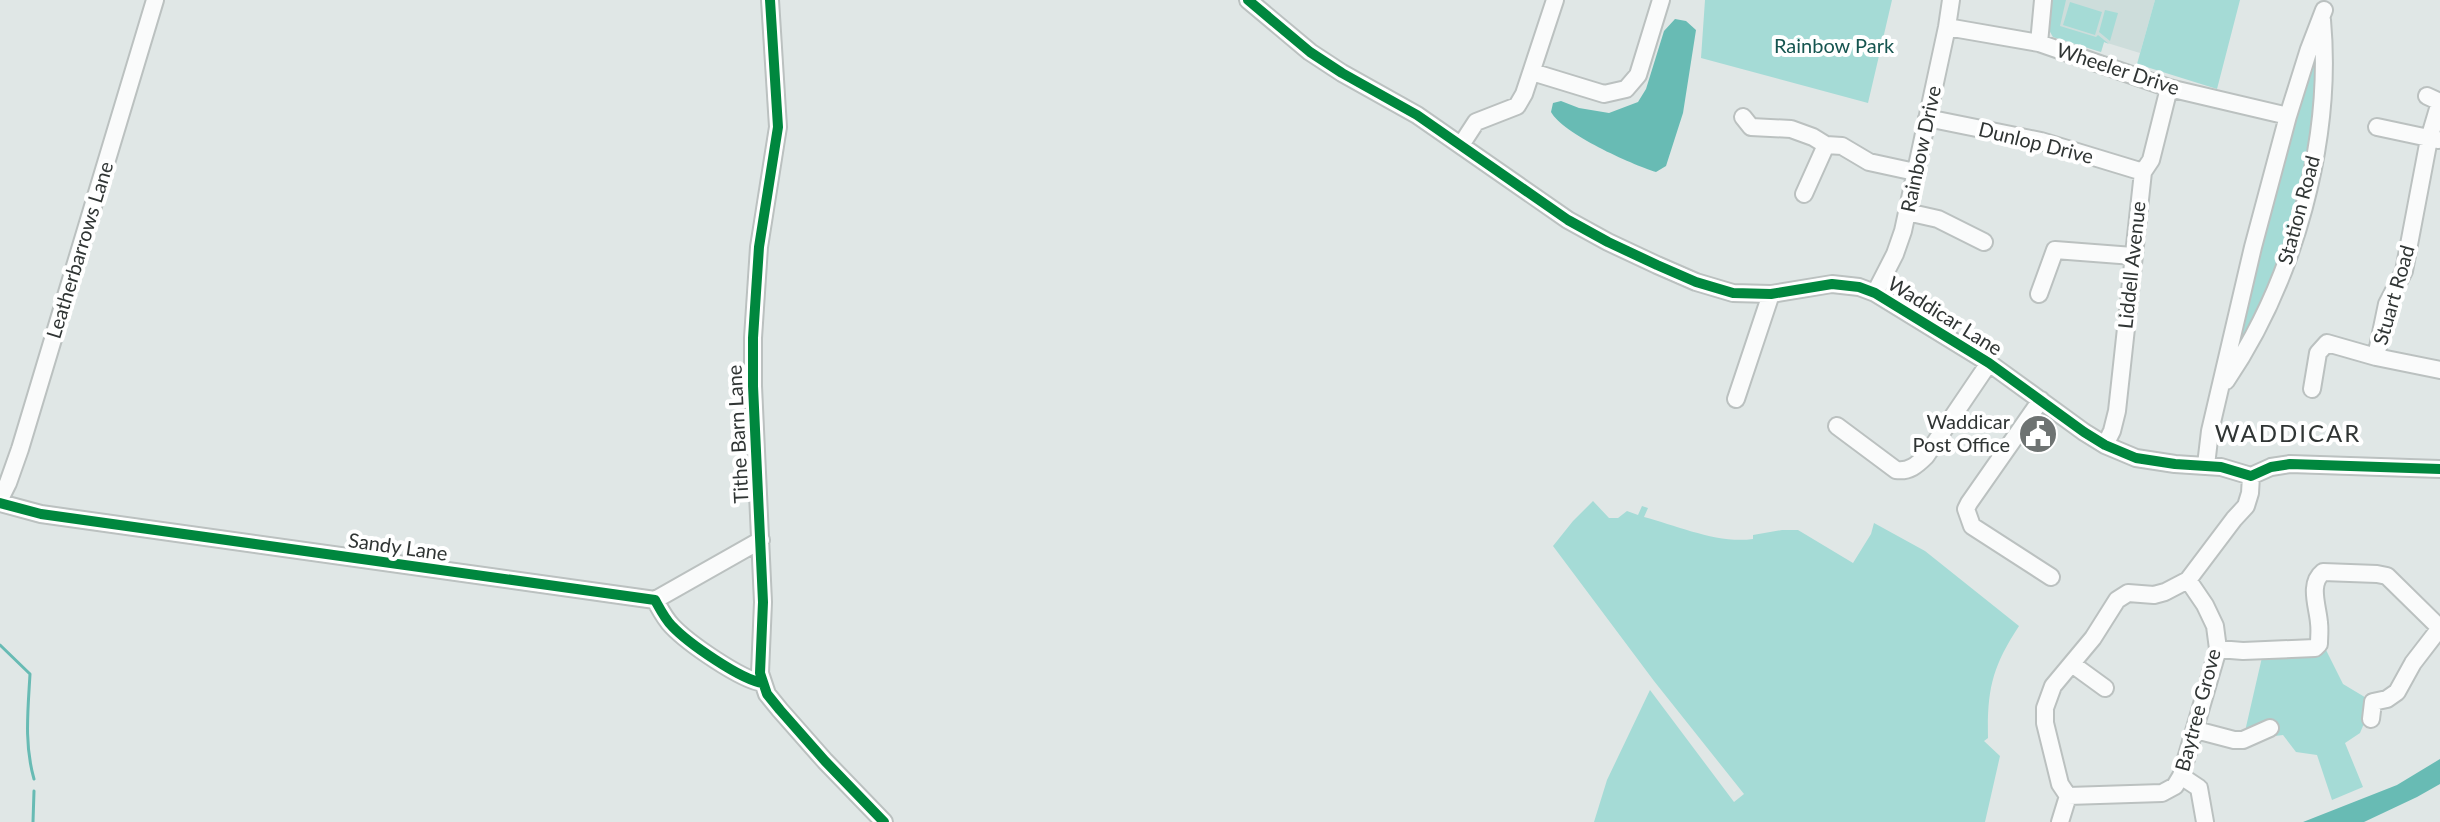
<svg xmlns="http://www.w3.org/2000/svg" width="2440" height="822" font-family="Lato,sans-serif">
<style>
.built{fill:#cddddb}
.green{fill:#a5dbd6}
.water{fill:#68bbb4}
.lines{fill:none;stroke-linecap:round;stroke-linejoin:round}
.stream{stroke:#68bbb4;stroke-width:3}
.minor-casing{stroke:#bbc1c0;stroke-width:20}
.minor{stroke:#fafbfb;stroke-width:16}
.cycleway-casing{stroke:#fff;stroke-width:15}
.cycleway{stroke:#00873e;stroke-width:10}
.labels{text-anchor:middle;stroke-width:8;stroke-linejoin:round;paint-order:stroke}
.park-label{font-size:20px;fill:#165550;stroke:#fff}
.street-label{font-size:20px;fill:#303534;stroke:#fff}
.poi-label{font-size:20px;fill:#303534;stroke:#fff;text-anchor:end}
.quarter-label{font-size:24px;letter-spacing:2px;fill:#303534;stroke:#fff}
</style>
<rect width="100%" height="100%" fill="#e0e7e6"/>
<path class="built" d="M2050,0H2155L2140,53L2104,42L2101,52L2053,37L2048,28Z"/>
<path class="green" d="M1705,0H1892L1868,103L1701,58Z
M2050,0H2066L2060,26L2096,37L2098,35L2109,44L2104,42L2101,52L2053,37L2048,28Z
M2155,0H2240L2217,89L2137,64Z
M2070,2L2102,12L2095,35L2063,25Z
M2105,10L2118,13L2110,41L2099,32Z
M2322,17L2324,84L2278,287L2223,381Z
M1593,501L1609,518H1618L1627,511L1638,515L1642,506L1648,508L1644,517C1678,526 1718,544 1753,539V535L1782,530H1798L1853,563L1871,534L1874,523L1925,551L2019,626C1992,667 1987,690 1988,738L1984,741L2000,756L1985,822H1594L1607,780L1650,690L1734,802L1744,794L1654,681L1553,546L1573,521Z
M2326,650L2343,684L2373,702L2360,733L2345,743L2363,787L2332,800L2317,755L2296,752L2283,735L2243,740L2263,653Z"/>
<path class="water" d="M1675,19L1686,21L1696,30L1683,113L1666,166L1656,172C1631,164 1563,134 1551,112L1553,103L1561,101L1579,108L1609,113L1638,102L1646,89L1664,31Z
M2440,759V784L2417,797L2364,822H2303L2397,785Z"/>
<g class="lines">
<path class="stream" d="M0,645L30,674C28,710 24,744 34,779
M33,822L34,791"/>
<defs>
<path id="minor" d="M770,0L778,127L759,247L753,338V386L763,602L760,673L767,694L780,710L825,761L884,822
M1248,0L1310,52L1342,73L1417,115L1568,220L1608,242L1657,265L1696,282L1733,293L1771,294L1832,284L1859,287L1875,293L1989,363L2084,432L2105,445L2136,458L2175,464L2221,467L2251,476L2271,467L2290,464L2440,469
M1947,27L2039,43L2169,88L2288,116
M2039,43L2043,0
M1532,72L1604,94L1626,89L1638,75L1661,0
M1743,117L1751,127L1791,129L1813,137L1826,145L1842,146L1869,162L1915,172
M1927,118L2041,141L2143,172
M2377,127L2438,140
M1461,145L1476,122L1517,106L1524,94L1555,0
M1804,194L1826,145
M1907,212L1938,219L1984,242
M1875,293L1895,254L1903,231L1947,27L1951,0
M2039,294L2055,250L2133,256
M2376,357L2387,304L2404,271L2429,139L2440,102L2427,96
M2226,381C2294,281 2333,141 2322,20
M2312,389L2318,353L2327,343L2376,357L2440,370
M1736,399L1771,294
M2041,400L1969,503L1966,509L1972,526L2051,577
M1837,426L1896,470C1909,472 1917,465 1926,456L1989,363
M2105,445L2112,431L2117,411L2143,172L2151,160L2169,88
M2206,465L2210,431L2253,247L2288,116L2309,49L2324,10
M0,499L8,483L20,449L155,0
M0,503L41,514L655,600C660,609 665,619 672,626C688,643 741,680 763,683
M655,600L761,540
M2218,649L2243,651L2315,648L2319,644C2319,637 2320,630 2319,623C2318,607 2308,584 2323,572L2377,574L2387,576L2440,628
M2072,664L2105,688
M2371,719L2373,702L2387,699L2397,692L2413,663L2440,628
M2196,730L2234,740H2243L2270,728
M2181,776L2199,788L2205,822
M2068,796L2060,784L2045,723V708L2053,686L2093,638L2117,600L2128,593L2154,595L2165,592L2188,580L2234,519L2246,506L2250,493L2251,476
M2068,796L2162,793L2175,786L2181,776L2218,649L2215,626L2205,605L2188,580
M2060,822L2068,796"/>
</defs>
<use href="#minor" class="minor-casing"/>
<use href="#minor" class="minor"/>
<defs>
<path id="cycleway" d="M770,0L778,127L759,247L753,338V386L763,602L760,673L767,694L780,710L825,761L884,822
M1248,0L1310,52L1342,73L1417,115L1568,220L1608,242L1657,265L1696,282L1733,293L1771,294L1832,284L1859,287L1875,293L1989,363L2084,432L2105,445L2136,458L2175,464L2221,467L2251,476L2271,467L2290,464L2440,469
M0,503L41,514L655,600C660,609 665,619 672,626C688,643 741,680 763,683"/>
</defs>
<use href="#cycleway" class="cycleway-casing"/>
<use href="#cycleway" class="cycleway"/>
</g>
<defs>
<symbol id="civic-disc" viewBox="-11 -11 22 22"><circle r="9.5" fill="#6e7372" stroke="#fff"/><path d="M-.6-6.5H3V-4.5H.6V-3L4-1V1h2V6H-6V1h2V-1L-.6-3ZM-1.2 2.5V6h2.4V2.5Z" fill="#fff"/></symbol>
</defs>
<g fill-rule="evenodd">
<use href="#civic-disc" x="2016" y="412" width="44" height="44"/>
</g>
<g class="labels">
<g class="park-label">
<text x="1834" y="53">Rainbow Park</text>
</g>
<g class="street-label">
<text transform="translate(2118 69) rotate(18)" y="7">Wheeler Drive</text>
<text transform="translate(2036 143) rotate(14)" y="7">Dunlop Drive</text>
<text transform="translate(1921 149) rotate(-78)" y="7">Rainbow Drive</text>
<text transform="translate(2299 210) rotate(-75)" y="7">Station Road</text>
<text transform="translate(80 250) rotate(-73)" y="7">Leatherbarrows Lane</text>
<text transform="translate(2132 265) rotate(-84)" y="7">Liddell Avenue</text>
<text transform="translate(2394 295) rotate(-74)" y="7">Stuart Road</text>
<text transform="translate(1945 316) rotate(32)" y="7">Waddicar Lane</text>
<text transform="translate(738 434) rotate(-93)" y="7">Tithe Barn Lane</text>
<text transform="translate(398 547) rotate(8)" y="7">Sandy Lane</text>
<text transform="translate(2198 710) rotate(-75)" y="7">Baytree Grove</text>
</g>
<g class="poi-label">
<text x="2010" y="429">Waddicar<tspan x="2010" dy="23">Post Office</tspan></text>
</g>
<g class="quarter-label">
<text x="2288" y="442">WADDICAR</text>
</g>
</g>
</svg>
